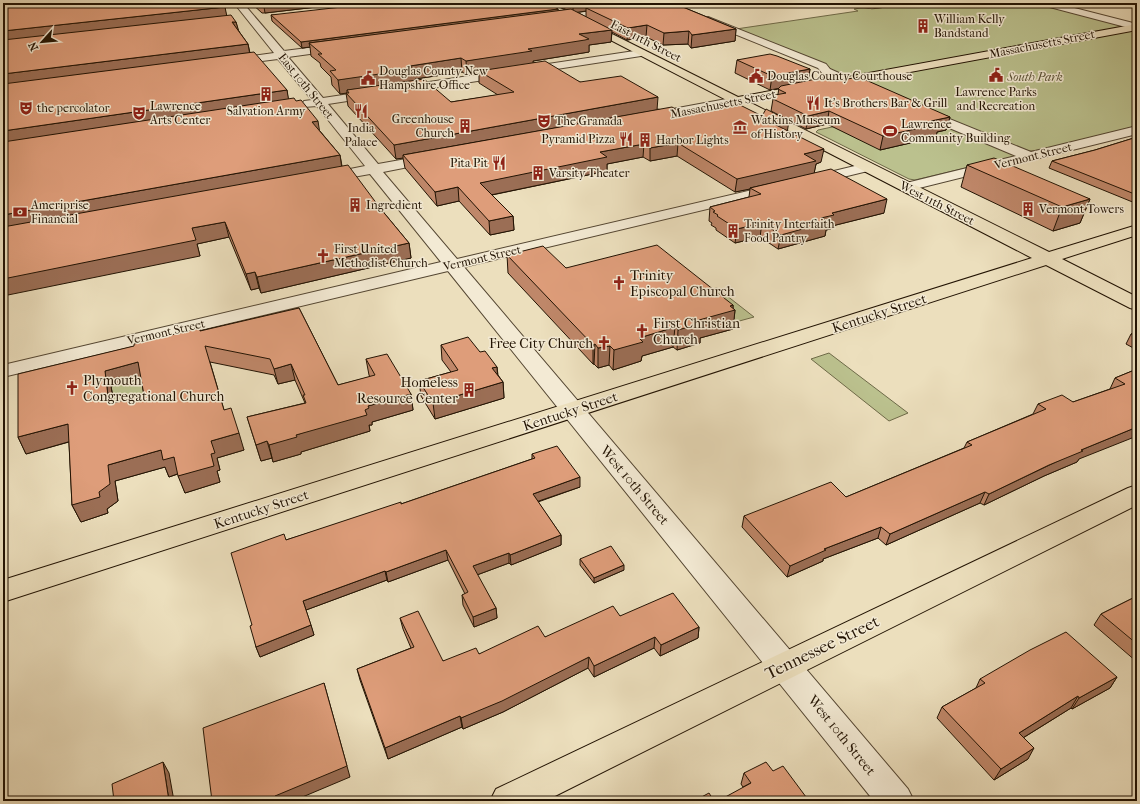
<svg xmlns="http://www.w3.org/2000/svg" width="1140" height="804" font-family="'IM FELL French Canon',serif">
<style>
.green{fill:#bbc18e;stroke:#6e6a48}
.lines{fill:none;stroke-linecap:round;stroke-linejoin:round}
.minor-casing{stroke:#544632;stroke-width:2}
.major-casing{stroke:#221303;stroke-width:2}
.minor{fill:#f3ead4;fill-rule:evenodd}
.major{fill:#ecdfbd;fill-rule:evenodd}
.wall{fill:#bf8769;stroke:#221303;fill-rule:evenodd}
.shaded-wall{fill:#9b6e55;stroke:#221303}
.building{fill:#de9d7a;stroke:#221303;fill-rule:evenodd}
.labels{text-anchor:middle;stroke-width:3;stroke-linejoin:round;paint-order:stroke}
.far-poi-label{font-size:12px;fill:#221303;stroke:#f3ead4;text-anchor:start}
.far-street-label{font-size:12px;fill:#221303;stroke:#f3ead4}
.far-park-label{font-size:12px;font-style:italic;fill:#585034;stroke:#f3ead4}
.poi-label{font-size:14px;fill:#221303;stroke:#f3ead4;text-anchor:start}
.street-label{font-size:14px;fill:#221303;stroke:#f3ead4}
.near-street-label{font-size:17px;fill:#221303;stroke:#f3ead4}
</style>
<rect width="100%" height="100%" fill="#ecdfbd"/>
<filter id="stains"><feTurbulence type="fractalNoise" baseFrequency=".005" numOctaves="4"/><feColorMatrix values="0 0 0 0 .2 0 0 0 0 .09 0 0 0 0 .02 0 0 0 .5 -.17"/></filter>
<radialGradient id="worn" r=".72"><stop offset=".6" stop-color="#630" stop-opacity="0"/><stop offset="1" stop-color="#630" stop-opacity=".3"/></radialGradient>
<path class="green" d="M895,3H1040L1137,29V126L1040,150L1030,151L1018,148L833,71L829,67L736,29L858,11L854,9Z
M893,114L918,115L1016,156L915,180L909,179L816,132L818,130Z
M717,288L754,317L732,323L701,292Z
M829,353L908,413L889,421L811,359Z
M144,378L150,411L116,421L111,386Z"/>
<g class="lines">
<defs>
<path id="minor" d="M234,3H243L284,51L339,44L343,45L344,47L339,50L288,57L323,98L641,50L645,51L646,53L641,56L328,104L378,164L434,154L439,155L441,158L439,161L383,172L457,259L778,184L783,185L785,188L783,191L464,267L908,789L914,801H874L448,271L3,377V365L441,262L370,174L325,182L320,181L318,178L320,175L365,166L317,106L304,107L302,104L304,101L312,100L278,59L230,65L226,64L225,62L226,60L230,59L274,53Z
M656,3H681L677,6L553,22L548,19L553,16Z
M847,3H891C883,11 859,8 848,5Z
M1041,3H1055L1137,24V30L1042,5Z
M708,17L826,64L830,69L872,88L874,90L872,92H864L822,73L818,68L705,22L703,20Z
M737,97L741,98L743,101L741,104L651,121L647,120L645,117L647,114L651,113Z
M920,107L1031,152L1137,126V134L907,191L902,190L900,187L902,184L1016,156L916,114L914,111L916,108Z
M867,163L872,164L874,167L872,170L810,185L805,184L803,181L805,178Z"/>
<path id="major" d="M539,3H550L738,97L1137,24V30L749,102L1049,252L1137,225V235L1062,259L1137,297V310L1130,308L1046,265L3,602V580L1032,258Z
M1137,485V505L545,801H490L496,789L1128,488Z"/>
</defs>
<use href="#minor" class="minor-casing"/>
<use href="#major" class="major-casing"/>
<use href="#minor" class="minor"/>
<use href="#major" class="major"/>
</g>
<path class="wall" d="M251,3H351L265,13H262Z
M553,3H673L736,29L735,41L691,48L688,44L663,45L646,37L627,40L612,32L611,42L589,45V52L533,61V62L580,82L657,109L682,113L787,130L821,162L816,164L814,173L884,213L832,226L831,229L826,230L825,236L778,249L760,237L735,243L716,230V228L711,225L712,223L709,221L710,207L749,197L750,189L735,192L677,156L650,161L643,157L607,164V171L492,195L513,216L514,230L490,235L459,201L437,206L405,168L403,158L396,159L348,106L346,93H347L340,94L332,85L331,77L321,67L320,63L311,56L310,47L302,48L272,21L271,15L558,9V11L567,10ZM586,11V17L577,12ZM462,72L467,75L479,73V83L498,95L451,102L415,80V79Z
M36,4L225,7L226,16L236,22L238,30L248,44L250,53L287,90L288,99L320,131L340,155L342,166L380,208L409,243L411,258L261,293L259,288L251,290L229,237L197,244L200,256Z
M737,60L810,69L808,81H836L950,117L946,130L937,132L936,137L880,150L827,124L806,129L771,111L773,99L778,94L779,88L770,90L735,73Z
M1137,137V202L1135,203L1049,168L1052,161L1095,150Z
M967,165L1090,199L1080,223L1053,231L961,187Z
M507,255L733,305V308L735,310L733,329L700,338V343L677,350L673,347L642,356L641,361L613,370L609,365L598,368L594,364H593L508,273Z
M299,308L338,385L370,377L369,375L366,359L411,394L413,410L372,422V425H369L370,431L301,452V454L273,462L272,458L261,461L247,417L305,403L295,380L278,384L274,375L210,362L224,410L244,450L217,458L220,470L217,471L220,482L185,493L178,474L169,477L165,467L115,481L118,501L107,509L108,513L81,522L72,505L69,442L26,454L18,437L200,331ZM141,379L144,395L114,403L111,386Z
M1137,331V350L1126,344L1131,334Z
M441,345L480,352L497,367L498,375L503,382L504,398L435,419L421,396L419,381L451,372L442,360Z
M1137,369L1077,462L1044,476L984,505L980,503L886,545L878,538L823,559V561L787,577L742,527L744,516L846,497L964,448L967,442L1033,414L1038,404L1073,402L1110,389L1115,378Z
M532,454L580,487L538,502L561,535V545L511,565L509,563L477,575L496,608L497,618L474,627L463,605L462,595L465,594L448,560L388,582L387,580L306,610L314,635L260,657L256,647L252,625L286,540L401,504L532,459Z
M580,559L624,570L594,583L580,565Z
M1137,596V662L1094,625L1101,614Z
M620,616L699,627L698,638L660,656L654,648L594,677L588,668L503,712L463,729L462,727L388,759L360,680L357,669L411,648L403,629L400,618L443,661L479,654L545,637Z
M1117,677L1110,688L1072,709L1071,708L1023,738L1028,759L994,780L937,718L942,707L976,688L980,679Z
M773,771L743,787L741,784L744,773Z"/>
<path class="shaded-wall" d="M302,3H351L265,13L264,7Z
M603,3H645L586,8V11L573,13V7Z
M225,7L227,17L3,42V31Z
M558,9V14L309,43L310,47L302,48L301,42Z
M232,22H236L239,32Z
M647,25L646,37L627,40L628,28Z
M736,29L735,41L691,48L692,35Z
M612,30L611,42L589,45V52L533,61V65L479,71V73L467,75L466,61L528,49L579,34Z
M689,31L688,44L663,45L664,33Z
M248,44L250,55L3,86V74Z
M461,58L462,72L415,79L416,83L347,90V93L340,94L338,80L410,66Z
M810,69L808,83L770,90L772,76Z
M287,90L289,102L3,145V131Z
M658,97L657,110L403,155V158L396,159L394,145Z
M829,111L827,124L806,129L808,116Z
M950,117L946,130L937,132L936,137L880,150L883,136L931,121Z
M318,121L320,134L312,122Z
M789,121L787,133L774,124Z
M678,143L677,156L650,161V148Z
M644,144L643,157L607,164V171L481,197L480,183L600,152Z
M824,149L821,162L816,164L814,174L750,188V189L735,192L737,179L804,154Z
M340,155L342,169L3,231V215Z
M458,187L459,201L437,206L435,192Z
M887,199L884,213L832,226L831,229L826,230L825,236L778,249L781,235L832,213Z
M1090,199L1080,223L1053,231L1062,207Z
M513,216L514,230L490,235L489,221Z
M225,222L229,237L197,244L200,256L3,296V279L192,228Z
M762,223L760,237L735,243L737,229Z
M409,243L411,258L261,293L257,277Z
M255,272L259,288L251,290L246,274Z
M733,305V310H735L733,329L700,338V343L677,350L678,330L699,320Z
M675,327L673,347L642,356L641,361L613,370L614,350L639,338Z
M595,344L594,364H593V345Z
M610,346L609,365L598,368V348Z
M138,362L144,378L111,386L116,421L109,404L105,371Z
M291,364L295,380L278,384L274,369Z
M497,367L498,382L492,368Z
M503,382L504,398L435,419L433,403Z
M411,394L413,410L372,422V425H369L370,431L301,452V454L273,462L269,445L365,410L368,406Z
M68,424L75,440L26,454L18,437Z
M1137,427V436L1079,459L1077,462L1044,476L984,505L989,494L1081,450Z
M239,433L244,450L217,458L220,470L217,471L220,482L185,493L178,476L211,454V441Z
M267,441L272,458L261,461L256,445Z
M161,450L174,457L180,473L169,477L165,467L115,481L118,501L107,509L108,513L81,522L72,505L108,465Z
M580,477V487L533,503V494Z
M985,492L980,503L886,545L890,534Z
M881,527L878,538L823,559V561L787,577L790,566L824,549Z
M561,535V545L511,565L510,555Z
M446,550L448,560L388,582L386,572Z
M509,553V563L474,576L473,566Z
M624,565V570L594,583V578Z
M385,571L387,580L306,610L303,601Z
M496,608L497,618L474,627L473,617Z
M311,625L314,635L260,657L256,647Z
M699,627L698,638L660,656L661,645Z
M655,637L654,648L594,677V666Z
M589,657L588,668L503,712L463,729L461,718Z
M1117,677L1110,688L1072,709L1079,698Z
M324,683L350,777L293,801H276L275,796Z
M1078,696L1071,708L1013,744L1019,733Z
M460,716L462,727L388,759L385,748Z
M1034,748L1028,759L994,780L1001,769Z
M163,762L169,773L174,801H169Z"/>
<path class="building" d="M43,3H221L225,7L3,31V7Z
M256,3H302L264,7H261Z
M377,3H547L558,9L301,42L271,15Z
M565,3H603L573,7Z
M626,3H673L736,29L692,35L689,31L664,33L647,25L628,28L586,8Z
M571,9L612,30L579,34L589,39L585,40L528,49L532,51L466,61L461,58L410,66L414,69L338,80L330,71L336,70L318,54H322L309,43Z
M231,15L236,22H232L248,44L3,74V40Z
M254,52L287,90L3,131V84Z
M770,54L777,56L810,69L772,76L737,60Z
M545,61L580,82L621,76L658,97L394,145L346,93H349L347,90L424,79L451,102L514,92L479,71Z
M826,77L836,81L859,77L950,117L931,121L939,124L883,136L829,111L808,116L773,99L775,95L786,93L778,89L781,86Z
M294,98L296,101L301,100L318,121L312,122L340,155L3,215V142Z
M736,103L762,116L766,109L789,121L774,124L824,149L804,154L816,161L737,179L678,143L650,148L644,144L600,152L607,157L480,183L513,216L489,221L458,187L435,192L403,155L672,107L682,113Z
M1137,137V195L1052,161L1095,150Z
M994,158L1090,199L1062,207L967,165Z
M348,165L380,208L409,243L257,277L255,272L246,274L225,222L192,228L196,240L3,279V227Z
M831,169L887,199L832,213L834,215L821,218L828,222L781,235L762,223L737,229L717,216L718,215L713,212L715,211L710,207L761,194L750,188Z
M657,245L733,305L730,306L735,310L699,320L702,323L678,330L675,327L639,338L643,342L614,350L610,346L598,348L595,344L593,345L507,255L543,246L566,268Z
M299,308L338,385L375,375L366,359L387,354L411,394L368,406L369,408L365,410L367,415L296,435L297,437L269,445L267,441L256,445L247,417L306,403L303,395H305L291,364L274,369L270,359L205,346L224,410L231,408L239,433L211,441L215,453L211,454L214,466L178,476L174,457L163,460L161,450L108,465L110,484L99,492L100,497L72,505L68,424L18,437V374L134,346V344L200,328V331ZM138,362L144,395L109,404L105,371Z
M1137,331V337L1131,334Z
M468,337L480,352L485,351L497,367L492,368L503,382L433,403L419,381L458,370L441,345Z
M1137,369V427L1081,450L1083,451L1049,465L989,494L985,492L890,534L881,527L824,549L826,550L790,566L744,516L831,482L846,497L972,445L967,442L1046,409L1038,404L1062,395L1073,402L1125,384L1115,378Z
M557,446L580,477L533,494L561,535L510,555L509,553L473,566L496,608L473,617L462,595L468,592L446,550L386,572L385,571L303,601L311,625L256,647L250,626L252,625L231,553L284,534L286,540L401,502V504L535,458L532,454Z
M611,546L624,565L594,578L580,559Z
M673,593L699,627L661,645L655,637L594,666L589,657L502,701L461,718L460,716L385,748L357,669L414,647L400,618L418,611L443,661L476,648L479,654L538,626L545,637L613,606L620,616Z
M1137,596V644L1101,614Z
M1066,632L1117,677L1079,698L1078,696L1019,733L1034,748L1001,769L942,707L985,683L980,679L1030,650Z
M324,683L347,766L275,796L276,801H212L203,728Z
M163,762L169,801H114L112,784Z
M766,762L773,771L783,766L809,801H718L751,783L744,773Z
M709,793L714,801H694Z
M1137,795V801H1129Z"/>
<defs>
<symbol id="building-bare" viewBox="-9 -9 18 18"><path d="M-4-6H4V6H1V3H-1V6H-4ZM-2.5-4.3h1.7v1.8h-1.7ZM.8-4.3h1.7v1.8H.8ZM-2.5-1h1.7V.8h-1.7ZM.8-1h1.7V.8H.8Z" fill="#8f2418" stroke="#f3ead4" stroke-width="2.5" paint-order="stroke"/></symbol>
<symbol id="civic-bare" viewBox="-9 -9 18 18"><path d="M-.6-6.5H3V-4.5H.6V-3L4-1V1h2V6H-6V1h2V-1L-.6-3ZM-1.2 2.5V6h2.4V2.5Z" fill="#8f2418" stroke="#f3ead4" stroke-width="2.5" paint-order="stroke"/></symbol>
<symbol id="restaurant-bare" viewBox="-9 -9 18 18"><path d="M-5-6h1v4h1v-4h1v4h1v-4h1v5L-1.5 .5V6h-2V.5L-5-1ZM5-6V6H3V1.5H1.5Q1.5-4 5-6Z" fill="#8f2418" stroke="#f3ead4" stroke-width="2.5" paint-order="stroke"/></symbol>
<symbol id="theatre-bare" viewBox="-9 -9 18 18"><path d="M-5-5.5Q0-4 5-5.5V0Q5 5 0 6Q-5 5-5 0ZM-3.3-2.5H-1v1.5H-3.3ZM1-2.5H3.3v1.5H1ZM-2.8 1Q0 5.5 2.8 1Z" fill="#8f2418" stroke="#f3ead4" stroke-width="2.5" paint-order="stroke"/></symbol>
<symbol id="museum-bare" viewBox="-9 -9 18 18"><path d="M0-6L6-3V-2H-6V-3ZM-5-1h2V3h-2ZM-1-1h2V3h-2ZM3-1h2V3H3ZM-6 4H6V6H-6Z" fill="#8f2418" stroke="#f3ead4" stroke-width="2.5" paint-order="stroke"/></symbol>
<symbol id="stadium-bare" viewBox="-9 -9 18 18"><path d="M0-5a6.5 5 0 1 0 0 10a6.5 5 0 1 0 0-10ZM-3.5-1.8h7v3.6h-7Z" fill="#8f2418" stroke="#f3ead4" stroke-width="2.5" paint-order="stroke"/></symbol>
<symbol id="bank-bare" viewBox="-9 -9 18 18"><path d="M-6-4H6V4H-6ZM0-2.3a2.3 2.3 0 1 0 0 4.6a2.3 2.3 0 1 0 0-4.6Z" fill="#8f2418" stroke="#f3ead4" stroke-width="2.5" paint-order="stroke"/></symbol>
<symbol id="church-bare" viewBox="-9 -9 18 18"><path d="M-1.2-6h2.4v3.5h3.3v2.4h-3.3V6h-2.4V-.1h-3.3v-2.4h3.3Z" fill="#8f2418" stroke="#f3ead4" stroke-width="2.5" paint-order="stroke"/></symbol>
</defs>
<g fill-rule="evenodd">
<use href="#building-bare" x="913" y="16" width="20" height="20"/>
<use href="#civic-bare" x="986" y="65" width="20" height="20"/>
<use href="#civic-bare" x="746" y="66" width="20" height="20"/>
<use href="#civic-bare" x="358" y="68" width="20" height="20"/>
<use href="#building-bare" x="256" y="84" width="20" height="20"/>
<use href="#restaurant-bare" x="803" y="93" width="20" height="20"/>
<use href="#theatre-bare" x="16" y="98" width="20" height="20"/>
<use href="#restaurant-bare" x="351" y="101" width="20" height="20"/>
<use href="#theatre-bare" x="129" y="103" width="20" height="20"/>
<use href="#theatre-bare" x="534" y="111" width="20" height="20"/>
<use href="#building-bare" x="455" y="116" width="20" height="20"/>
<use href="#museum-bare" x="730" y="117" width="20" height="20"/>
<use href="#stadium-bare" x="880" y="121" width="20" height="20"/>
<use href="#restaurant-bare" x="616" y="129" width="20" height="20"/>
<use href="#building-bare" x="635" y="130" width="20" height="20"/>
<use href="#restaurant-bare" x="489" y="153" width="20" height="20"/>
<use href="#building-bare" x="528" y="163" width="20" height="20"/>
<use href="#building-bare" x="345" y="195" width="20" height="20"/>
<use href="#building-bare" x="1018" y="199" width="20" height="20"/>
<use href="#bank-bare" x="10" y="202" width="20" height="20"/>
<use href="#building-bare" x="723" y="221" width="20" height="20"/>
<use href="#church-bare" x="313" y="246" width="20" height="20"/>
<use href="#church-bare" x="609" y="273" width="20" height="20"/>
<use href="#church-bare" x="632" y="321" width="20" height="20"/>
<use href="#church-bare" x="594" y="333" width="20" height="20"/>
<use href="#church-bare" x="62" y="378" width="20" height="20"/>
<use href="#building-bare" x="459" y="380" width="20" height="20"/>
</g>
<g class="labels">
<g class="far-poi-label">
<text x="934" y="23">William Kelly<tspan x="934" dy="14">Bandstand</tspan></text>
<text x="379" y="75">Douglas County New<tspan x="379" dy="14">Hampshire Office</tspan></text>
<text x="767" y="80">Douglas County Courthouse</text>
<text x="996" y="96" text-anchor="middle">Lawrence Parks<tspan x="996" dy="14">and Recreation</tspan></text>
<text x="824" y="107">It's Brothers Bar &amp; Grill</text>
<text x="150" y="110">Lawrence<tspan x="150" dy="14">Arts Center</tspan></text>
<text x="37" y="112">the percolator</text>
<text x="266" y="115" text-anchor="middle">Salvation Army</text>
<text x="454" y="123" text-anchor="end">Greenhouse<tspan x="454" dy="14">Church</tspan></text>
<text x="751" y="124">Watkins Museum<tspan x="751" dy="14">of History</tspan></text>
<text x="555" y="125">The Granada</text>
<text x="901" y="128">Lawrence<tspan x="901" dy="14">Community Building</tspan></text>
<text x="361" y="132" text-anchor="middle">India<tspan x="361" dy="14">Palace</tspan></text>
<text x="615" y="143" text-anchor="end">Pyramid Pizza</text>
<text x="656" y="144">Harbor Lights</text>
<text x="488" y="167" text-anchor="end">Pita Pit</text>
<text x="549" y="177">Varsity Theater</text>
<text x="31" y="209">Ameriprise<tspan x="31" dy="14">Financial</tspan></text>
<text x="366" y="209">Ingredient</text>
<text x="1039" y="213">Vermont Towers</text>
<text x="744" y="228">Trinity Interfaith<tspan x="744" dy="14">Food Pantry</tspan></text>
<text x="334" y="253">First United<tspan x="334" dy="14">Methodist Church</tspan></text>
</g>
<g class="far-street-label">
<text transform="translate(646 41) rotate(27)" y="4">East 11th Street</text>
<text transform="translate(1042 44) rotate(-11)" y="4">Massachusetts Street</text>
<text transform="translate(306 86) rotate(51)" y="4">East 10th Street</text>
<text transform="translate(723 104) rotate(-11)" y="4">Massachusetts Street</text>
<text transform="translate(1033 156) rotate(-14)" y="4">Vermont Street</text>
<text transform="translate(937 203) rotate(27)" y="4">West 11th Street</text>
<text transform="translate(482 258) rotate(-13)" y="4">Vermont Street</text>
<text transform="translate(166 332) rotate(-13)" y="4">Vermont Street</text>
</g>
<g class="far-park-label">
<text x="1035" y="81">South Park</text>
</g>
<g class="poi-label">
<text x="630" y="280">Trinity<tspan x="630" dy="16">Episcopal Church</tspan></text>
<text x="653" y="328">First Christian<tspan x="653" dy="16">Church</tspan></text>
<text x="593" y="348" text-anchor="end">Free City Church</text>
<text x="83" y="385">Plymouth<tspan x="83" dy="16">Congregational Church</tspan></text>
<text x="458" y="387" text-anchor="end">Homeless<tspan x="458" dy="16">Resource Center</tspan></text>
</g>
<g class="street-label">
<text transform="translate(879 313) rotate(-18)" y="5">Kentucky Street</text>
<text transform="translate(570 411) rotate(-18)" y="5">Kentucky Street</text>
<text transform="translate(635 485) rotate(50)" y="5">West 10th Street</text>
<text transform="translate(261 509) rotate(-18)" y="5">Kentucky Street</text>
<text transform="translate(842 735) rotate(51)" y="5">West 10th Street</text>
</g>
<g class="near-street-label">
<text transform="translate(822 647) rotate(-26)" y="6">Tennessee Street</text>
</g>
</g>
<rect width="1140" height="804" fill="none" stroke="#ecdfbd" stroke-width="16"/>
<rect x="4" y="4" width="1132" height="796" fill="none" stroke="#221303" stroke-width="2"/>
<rect x="8" y="8" width="1124" height="788" fill="none" stroke="#221303"/>
<g transform="translate(42 42) rotate(243)" stroke="#f3ead4" stroke-width="3" paint-order="stroke">
<path d="M0-3L7 15L0 10L-7 15Z" fill="#221303"/>
<text y="-6" font-size="11" font-weight="bold" text-anchor="middle" fill="#221303">N</text>
</g>
<rect width="100%" height="100%" filter="url(#stains)"/>
<rect width="100%" height="100%" fill="url(#worn)"/>
</svg>
